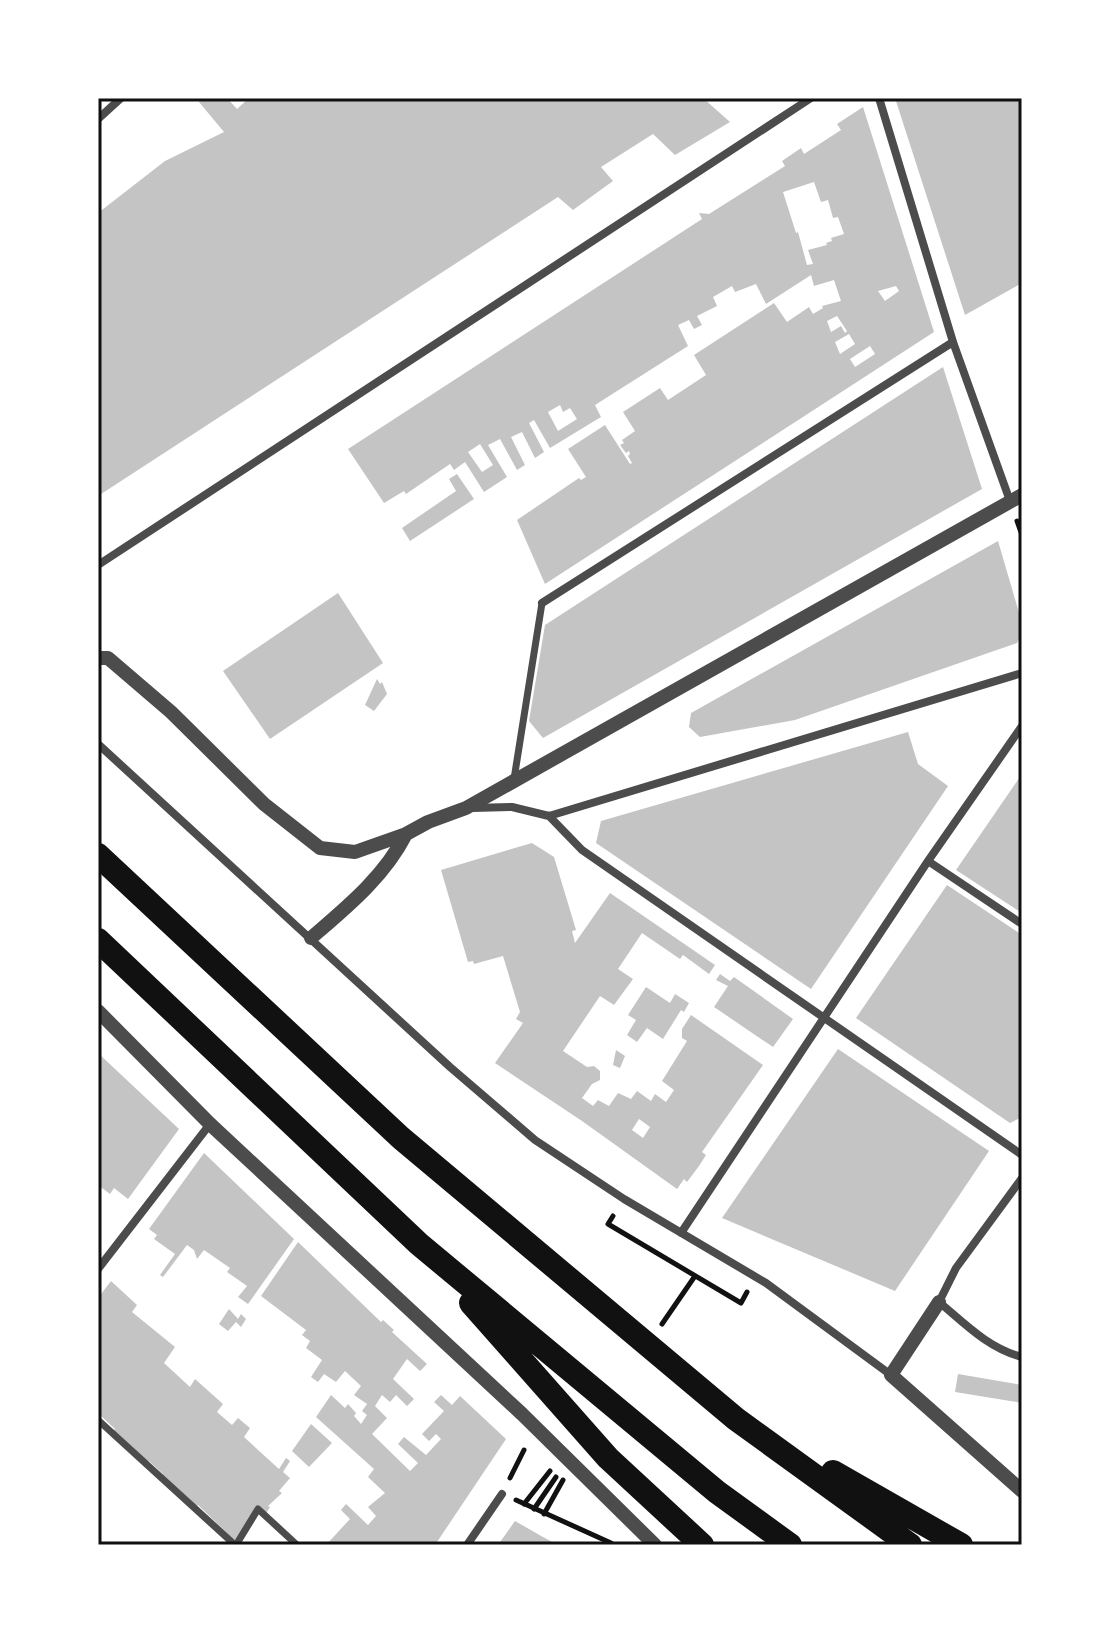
<svg xmlns="http://www.w3.org/2000/svg" width="1120" height="1643" font-family="Ubuntu,sans-serif">
<style>
.building{fill:#c4c4c4;fill-rule:evenodd}
.lines{fill:none;stroke-linecap:round;stroke-linejoin:round}
.path{stroke:#111;stroke-width:5}
.pedestrian{stroke:#4c4c4c;stroke-width:7}
.minor{stroke:#4c4c4c;stroke-width:8}
.tertiary{stroke:#4c4c4c;stroke-width:14}
.motorway{stroke:#111;stroke-width:24}
.neatline{fill:none;stroke:#111;stroke-width:3}
</style>
<rect width="100%" height="100%" fill="#fff"/>
<path class="building" d="M202,98H227L237,109L249,98H703L730,122L675,155L653,134L601,167L613,181L573,210L558,197L98,496V213L165,161L224,132L199,102Z
M895,98H1022V283L965,315Z
M863,107L934,332L545,584L517,520L579,478L581,480L586,477L568,449L605,425L630,464L632,463L628,456L630,454L629,451L626,453L620,445L624,443L622,440L635,431L623,412L660,388L668,400L706,375L694,355L774,303L787,322L809,307L813,314L823,308L822,306L841,301L834,280L814,286L811,275L766,304L756,284L735,292L732,286L713,297L717,306L697,316L702,325L694,329L689,320L678,325L688,346L595,405L601,417L550,448L534,420L529,423L544,452L535,458L522,432L511,437L525,465L517,470L500,439L488,445L507,477L484,492L465,462L454,470L450,464L406,494L404,491L384,503L348,449L702,219L699,213L709,214L785,166L782,161L801,148L804,154L841,130L837,124ZM814,182L821,202L828,200L833,218L838,217L844,234L831,238L832,241L826,243L827,245L808,250L813,264L807,265L798,232L796,233L783,192ZM896,286L899,291L885,301L878,291ZM837,316L847,331L845,333L841,326L831,332L827,321ZM849,334L855,344L840,354L835,342ZM870,346L875,354L855,367L850,359ZM560,405L563,412L570,408L577,419L558,431L548,412ZM480,444L493,465L482,472L468,452Z
M943,367L982,489L543,738L529,721L545,625Z
M457,474L474,499L410,541L402,528L456,491L449,479Z
M998,541L1022,623V634L1017,643L795,720L700,737L689,727L691,713Z
M338,593L383,663L270,739L223,671Z
M377,679L380,684L382,682L387,694L374,711L365,705Z
M908,732L918,764L948,786L811,989L596,843L601,821Z
M1022,774V913L956,870Z
M532,843L554,857L576,930L572,931L575,943L610,893L715,965L709,974L683,955L680,959L642,933L618,969L633,979L614,1005L600,996L563,1051L587,1067L594,1066L600,1071V1080L592,1084L582,1098L593,1106L598,1100L609,1106L618,1093L631,1099L637,1091L651,1101L655,1094L666,1102L674,1090L662,1081L687,1041L682,1038V1029L691,1015L763,1065L702,1152L706,1155L699,1166L687,1182L684,1179L677,1189L582,1121L495,1063L523,1023L516,1019L520,1012L503,956L474,964L473,961L468,962L441,870ZM639,1119L650,1127L643,1138L632,1130Z
M947,885L1022,935V1117L1010,1123L856,1018Z
M720,974L730,981L734,977L793,1019L773,1047L714,1007L728,986L716,980Z
M646,987L670,1003L675,994L689,1003L684,1012L681,1010L663,1039L647,1028L637,1042L627,1035L636,1020L628,1015Z
M838,1049L989,1151L895,1291L722,1218Z
M616,1050L625,1056L620,1068L613,1065Z
M98,1053L179,1129L128,1199L114,1188L110,1194L98,1185V1163L101,1159L98,1156Z
M204,1153L294,1239L248,1304L238,1297L247,1286L227,1272L230,1268L204,1250L197,1259L194,1250L187,1245L163,1277L160,1275L175,1254L154,1239L157,1235L149,1229Z
M298,1242L381,1322L383,1320L394,1330L392,1332L427,1364L420,1371L407,1359L393,1379L414,1399L407,1406L396,1395L390,1402L382,1395L375,1406L387,1418L372,1434L410,1471L418,1463L398,1444L404,1437L426,1455L441,1439L436,1434L429,1441L422,1434L444,1411L434,1402L441,1395L452,1405L460,1396L506,1439L435,1545H326L350,1519L341,1510L346,1504L368,1525L376,1516L368,1507L385,1493L368,1477L374,1469L316,1417L331,1395L345,1408L348,1404L356,1413L354,1416L361,1424L367,1415L362,1411L367,1404L354,1395L361,1386L345,1371L336,1382L324,1374L318,1382L311,1377L322,1360L306,1348L310,1341L302,1335L306,1330L261,1296Z
M111,1281L137,1305L132,1312L175,1347L164,1363L190,1387L195,1379L223,1404L217,1412L232,1425L238,1418L250,1428L244,1437L279,1469L286,1458L290,1461L283,1472L290,1478L279,1491L282,1493L268,1506L270,1507L265,1515L258,1509L236,1545L222,1533L225,1531L198,1505L195,1508L161,1477L163,1474L149,1461L146,1464L112,1432L115,1429L101,1416L98,1419V1298Z
M229,1309L238,1319L241,1314L246,1319L241,1327L236,1322L228,1331L219,1324Z
M958,1374L1022,1385V1403L955,1392Z
M311,1424L332,1443L309,1467L292,1451Z
M515,1521L543,1537L558,1545H498Z"/>
<g class="lines">
<path class="path" d="M1017,521L1022,535
M613,1216L608,1224L741,1303L747,1292
M662,1324L695,1276
M510,1478L524,1450
M516,1500L611,1543
M524,1504L550,1471
M534,1509L556,1477
M544,1514L563,1480"/>
<path class="pedestrian" d="M514,779L542,603
M98,1420L235,1545
M236,1545L258,1509L297,1545"/>
<path class="minor" d="M879,98L953,342L1010,501
M98,119L121,98
M98,565L811,98
M542,603L953,342
M98,744L450,1067L535,1140L624,1199L766,1283L891,1375
M473,808L512,807L549,816L1022,673
M549,816L582,850L1022,1155
M928,861L1022,924
M1022,1178L956,1268L939,1302C964,1323 989,1349 1022,1357
M681,1233L928,861L1022,726
M98,1269L210,1124
M467,1545L502,1494"/>
<path class="tertiary" d="M98,658H108L171,712L264,804L320,848L355,852L406,834L428,822L466,808L1022,495
M311,938C347,907 384,877 406,834
M98,1011L210,1124L522,1414L655,1545
M939,1302L891,1375L1022,1491"/>
<path class="motorway" d="M98,855L401,1138L736,1419L910,1545
M98,940L419,1244L717,1492L790,1545
M471,1303L608,1458L702,1545
M833,1472L961,1545"/>
</g>
<rect width="1120" height="1643" fill="none" stroke="#ffffff" stroke-width="200"/>
<rect x="100" y="100" width="920" height="1443" class="neatline"/>
</svg>
